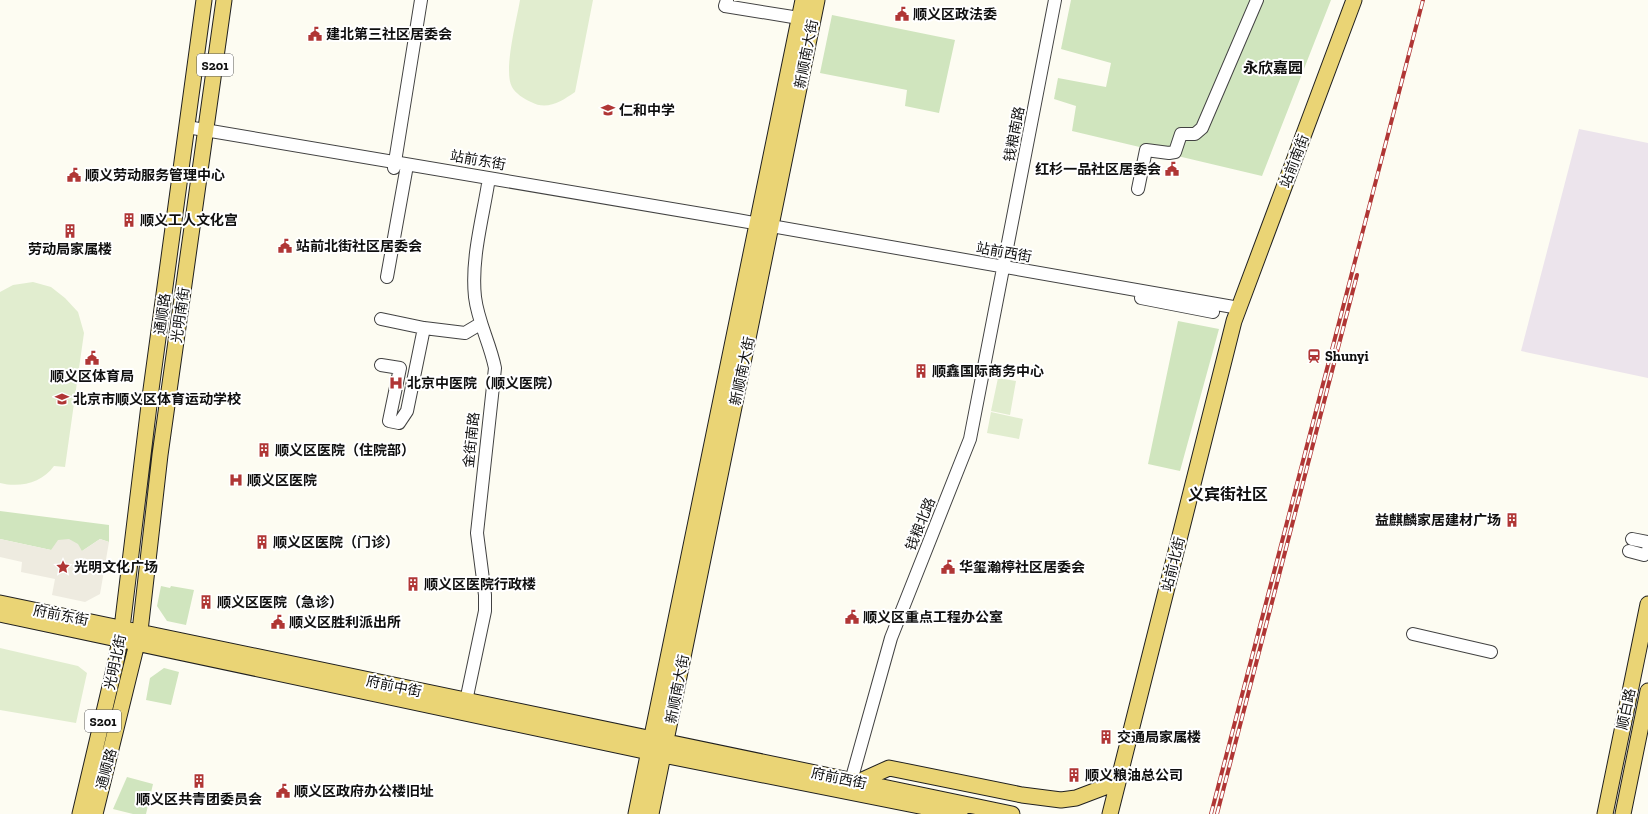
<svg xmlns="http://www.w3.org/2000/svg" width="1648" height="814" font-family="'Zilla Slab','Noto Sans SC',serif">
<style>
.industrial{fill:#ece4ec}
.green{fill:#d0e5be}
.pitch{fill:#e1edcf}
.plaza{fill:#eeebe0}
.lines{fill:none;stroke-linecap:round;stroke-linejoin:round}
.minor-casing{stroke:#424242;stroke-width:14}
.major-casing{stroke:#202020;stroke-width:17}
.minor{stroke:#fff;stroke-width:12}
.major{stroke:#ead475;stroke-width:15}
.rail-casing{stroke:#b03635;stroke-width:4}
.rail{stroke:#fff;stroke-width:2.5;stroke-dasharray:8;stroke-linecap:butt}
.labels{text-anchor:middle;stroke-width:4;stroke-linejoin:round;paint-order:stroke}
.shield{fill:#fff;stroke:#575757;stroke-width:1}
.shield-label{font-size:13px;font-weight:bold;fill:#0f0f0f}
.poi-label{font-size:14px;font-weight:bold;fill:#0f0f0f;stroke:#fff;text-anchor:start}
.street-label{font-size:14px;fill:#0f0f0f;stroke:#fff}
.neighbourhood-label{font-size:15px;font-weight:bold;fill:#0f0f0f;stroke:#fff}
.quarter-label{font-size:16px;font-weight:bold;fill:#0f0f0f;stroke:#fff}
</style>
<rect width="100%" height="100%" fill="#fdfcf2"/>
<path class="industrial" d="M1579,129L1648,143V378L1521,351Z"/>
<path class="green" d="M1071,0H1331L1262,176L1072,131L1076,106L1054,99L1058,78L1106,87L1111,63L1061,49Z
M832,15L955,40L939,113L905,106L907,90L820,73Z
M1178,321L1219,329L1180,471L1148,464Z
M0,511L109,525V542L100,539L82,551L51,550L0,539Z
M161,586L170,588L171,586L194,590L186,625L167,621L157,606Z
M164,668L179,672L171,705L146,700L150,678Z
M127,777L153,784L146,814H133L113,809Z"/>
<path class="pitch" d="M520,0H593L575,92C562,101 547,111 531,102C524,99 515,93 512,87C503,71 517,19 520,0Z
M33,282L51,287L65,298L78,312L84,333L65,467L54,466C42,483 20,488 0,483V292L13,285Z
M998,378L1016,381L1010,415L991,411Z
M991,412L1023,419L1019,439L987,433Z
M0,648L78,666L87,673L76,723L0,710Z"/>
<path class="plaza" d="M0,539L51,550L58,540L69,539L78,544L82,551L100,539L109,542L100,594L85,602L52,595L55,579L21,572L22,562L0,557Z"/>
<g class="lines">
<defs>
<path id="minor" d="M727,0L725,6L799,18
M187,127L737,220L1239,308
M394,168L421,0
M1138,189L1146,150L1169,153L1175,152L1181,134H1195L1202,128L1257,0
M387,277L406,171
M1141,298L1213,312
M381,319L424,328L465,333L480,324
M381,365L400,368L389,421L399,423L407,411L424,328
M1632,539L1647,542L1648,546
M1629,551L1644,555L1648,551
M1413,634L1491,652
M466,701L485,611V595L477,533L495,368C490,343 478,322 475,297C471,260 482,221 488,184
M851,781L891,638L970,439L1055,0"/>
<path id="major" d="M0,603L1012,814
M0,614L663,755L960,814
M858,782L889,768L1022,795L1061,800L1076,798L1105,787L1113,783L1120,772
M80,814L116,661L122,628L150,397L204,0
M95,814L140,631L160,455L224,0
M636,814L803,0
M651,814L817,0
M1110,814L1234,321L1354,0
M1605,814L1648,604
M1623,814L1648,691"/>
</defs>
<use href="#minor" class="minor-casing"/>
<use href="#major" class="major-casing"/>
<use href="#minor" class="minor"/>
<use href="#major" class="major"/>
<defs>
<path id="rail" d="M1211,814L1423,0
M1217,814L1357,275"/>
</defs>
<use href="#rail" class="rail-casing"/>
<use href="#rail" class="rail"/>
</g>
<defs>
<symbol id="civic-bare" viewBox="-9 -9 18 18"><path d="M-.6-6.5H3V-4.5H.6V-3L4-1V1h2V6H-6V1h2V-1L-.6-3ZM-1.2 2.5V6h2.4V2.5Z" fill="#b03635" stroke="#fff" stroke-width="2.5" paint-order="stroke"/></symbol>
<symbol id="school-bare" viewBox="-9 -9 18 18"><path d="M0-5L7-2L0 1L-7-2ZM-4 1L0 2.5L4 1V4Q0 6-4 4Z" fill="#b03635" stroke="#fff" stroke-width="2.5" paint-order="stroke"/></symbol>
<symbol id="building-bare" viewBox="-9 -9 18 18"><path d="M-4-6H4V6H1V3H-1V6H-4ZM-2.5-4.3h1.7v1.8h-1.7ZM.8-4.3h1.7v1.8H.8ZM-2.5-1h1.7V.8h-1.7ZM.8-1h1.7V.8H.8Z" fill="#b03635" stroke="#fff" stroke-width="2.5" paint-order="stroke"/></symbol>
<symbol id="station-bare" viewBox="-9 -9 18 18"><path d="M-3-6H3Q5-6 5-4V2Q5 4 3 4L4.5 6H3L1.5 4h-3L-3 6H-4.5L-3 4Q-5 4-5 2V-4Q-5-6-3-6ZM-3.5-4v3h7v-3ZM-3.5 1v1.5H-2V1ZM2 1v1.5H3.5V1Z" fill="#b03635" stroke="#fff" stroke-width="2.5" paint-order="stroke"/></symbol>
<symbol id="hospital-bare" viewBox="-9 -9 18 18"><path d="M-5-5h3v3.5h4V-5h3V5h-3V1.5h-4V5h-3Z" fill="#b03635" stroke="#fff" stroke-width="2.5" paint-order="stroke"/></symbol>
<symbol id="university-bare" viewBox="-9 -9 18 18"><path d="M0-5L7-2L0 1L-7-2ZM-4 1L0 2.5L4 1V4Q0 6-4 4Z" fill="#b03635" stroke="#fff" stroke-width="2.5" paint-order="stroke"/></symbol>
<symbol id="sight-bare" viewBox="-9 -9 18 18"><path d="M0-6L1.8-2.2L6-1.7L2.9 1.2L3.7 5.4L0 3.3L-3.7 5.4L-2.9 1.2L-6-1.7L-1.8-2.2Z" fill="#b03635" stroke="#fff" stroke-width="2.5" paint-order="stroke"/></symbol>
</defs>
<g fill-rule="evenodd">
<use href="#civic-bare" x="892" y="4" width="20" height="20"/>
<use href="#civic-bare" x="305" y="24" width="20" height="20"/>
<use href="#school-bare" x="598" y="100" width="20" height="20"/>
<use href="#civic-bare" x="1162" y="159" width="20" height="20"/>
<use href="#civic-bare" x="64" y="165" width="20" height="20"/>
<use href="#building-bare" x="119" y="210" width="20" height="20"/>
<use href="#building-bare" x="60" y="221" width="20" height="20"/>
<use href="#civic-bare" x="275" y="236" width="20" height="20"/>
<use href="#station-bare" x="1304" y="346" width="20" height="20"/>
<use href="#civic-bare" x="82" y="348" width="20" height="20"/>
<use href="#building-bare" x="911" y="361" width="20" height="20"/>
<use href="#hospital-bare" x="386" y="373" width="20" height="20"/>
<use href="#university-bare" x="52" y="389" width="20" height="20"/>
<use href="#building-bare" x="254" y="440" width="20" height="20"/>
<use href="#hospital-bare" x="226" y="470" width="20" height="20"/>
<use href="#building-bare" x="1502" y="510" width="20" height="20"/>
<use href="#building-bare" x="252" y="532" width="20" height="20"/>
<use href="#sight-bare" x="53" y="557" width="20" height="20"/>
<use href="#civic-bare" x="938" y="557" width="20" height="20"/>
<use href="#building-bare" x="403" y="574" width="20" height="20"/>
<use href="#building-bare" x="196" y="592" width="20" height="20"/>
<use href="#civic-bare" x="842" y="607" width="20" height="20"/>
<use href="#civic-bare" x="268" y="612" width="20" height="20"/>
<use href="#building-bare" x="1096" y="727" width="20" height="20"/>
<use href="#building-bare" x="1064" y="765" width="20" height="20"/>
<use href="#building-bare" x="189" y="771" width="20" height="20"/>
<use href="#civic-bare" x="273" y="781" width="20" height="20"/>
</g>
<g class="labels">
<g class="shield">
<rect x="197" y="54" width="36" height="22" rx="3"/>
<rect x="85" y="710" width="36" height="22" rx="3"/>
</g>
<g class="shield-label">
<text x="215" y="70">S201</text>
<text x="103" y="726">S201</text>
</g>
<g class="poi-label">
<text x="913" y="19">顺义区政法委</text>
<text x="326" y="39">建北第三社区居委会</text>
<text x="619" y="115">仁和中学</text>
<text x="1161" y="174" text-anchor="end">红杉一品社区居委会</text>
<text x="85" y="180">顺义劳动服务管理中心</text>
<text x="140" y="225">顺义工人文化宫</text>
<text x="296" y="251">站前北街社区居委会</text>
<text x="70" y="254" text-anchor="middle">劳动局家属楼</text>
<text x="1325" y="361">Shunyi</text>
<text x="932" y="376">顺鑫国际商务中心</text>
<text x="92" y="381" text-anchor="middle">顺义区体育局</text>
<text x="407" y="388">北京中医院（顺义医院）</text>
<text x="73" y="404">北京市顺义区体育运动学校</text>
<text x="275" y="455">顺义区医院（住院部）</text>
<text x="247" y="485">顺义区医院</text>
<text x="1501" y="525" text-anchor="end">益麒麟家居建材广场</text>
<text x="273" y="547">顺义区医院（门诊）</text>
<text x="74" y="572">光明文化广场</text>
<text x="959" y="572">华玺瀚楟社区居委会</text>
<text x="424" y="589">顺义区医院行政楼</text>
<text x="217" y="607">顺义区医院（急诊）</text>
<text x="863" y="622">顺义区重点工程办公室</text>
<text x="289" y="627">顺义区胜利派出所</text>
<text x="1117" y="742">交通局家属楼</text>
<text x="1085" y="780">顺义粮油总公司</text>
<text x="294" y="796">顺义区政府办公楼旧址</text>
<text x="199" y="804" text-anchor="middle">顺义区共青团委员会</text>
</g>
<g class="street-label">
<text transform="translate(806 54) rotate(-79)" y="5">新顺南大街</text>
<text transform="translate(1014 134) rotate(-79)" y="5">钱粮南路</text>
<text transform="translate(478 160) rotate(10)" y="5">站前东街</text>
<text transform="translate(1294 161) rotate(-69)" y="5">站前南街</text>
<text transform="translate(1004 252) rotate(10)" y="5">站前西街</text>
<text transform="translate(162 314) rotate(-82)" y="5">通顺路</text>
<text transform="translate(180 315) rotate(-82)" y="5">光明南街</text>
<text transform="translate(742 371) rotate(-78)" y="5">新顺南大街</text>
<text transform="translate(471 440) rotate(-84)" y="5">金街南路</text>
<text transform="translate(920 524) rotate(-68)" y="5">钱粮北路</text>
<text transform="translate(1173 564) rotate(-76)" y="5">站前北街</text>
<text transform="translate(61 615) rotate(11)" y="5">府前东街</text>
<text transform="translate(115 662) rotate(-78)" y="5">光明北街</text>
<text transform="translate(394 686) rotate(12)" y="5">府前中街</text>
<text transform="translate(677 689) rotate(-79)" y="5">新顺南大街</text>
<text transform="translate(1626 709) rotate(-78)" y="5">顺白路</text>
<text transform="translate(106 769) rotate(-75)" y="5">通顺路</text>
<text transform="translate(839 778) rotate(12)" y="5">府前西街</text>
</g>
<g class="neighbourhood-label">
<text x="1273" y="73">永欣嘉园</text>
</g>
<g class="quarter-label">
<text x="1228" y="500">义宾街社区</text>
</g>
</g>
</svg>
